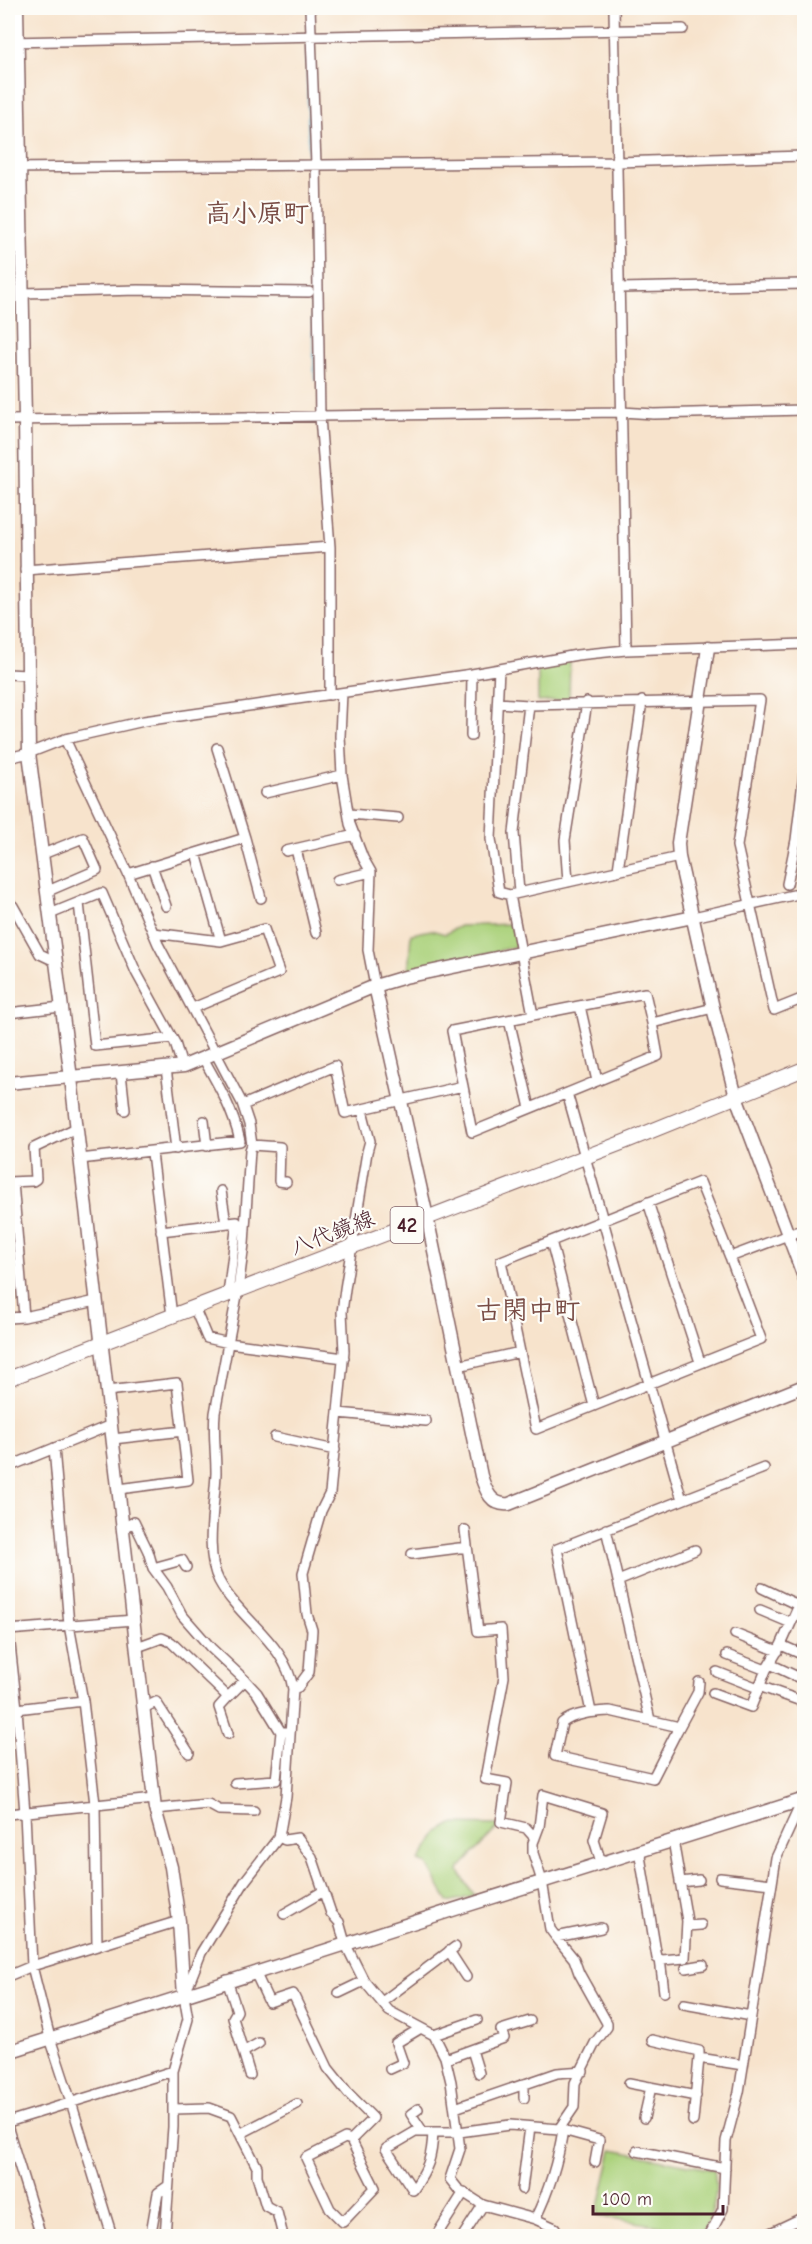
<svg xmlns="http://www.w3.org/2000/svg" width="812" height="2244" font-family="'Comic Neue','Klee One',sans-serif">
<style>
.green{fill:#abd27c;stroke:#7a7854;stroke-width:1.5}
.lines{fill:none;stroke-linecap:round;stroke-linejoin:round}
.stream{stroke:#50acce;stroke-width:2}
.street-casing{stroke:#876463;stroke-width:12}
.secondary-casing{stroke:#876463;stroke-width:15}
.primary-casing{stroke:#876463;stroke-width:16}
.street{stroke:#fff;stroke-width:9}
.secondary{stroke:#fff;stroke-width:12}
.primary{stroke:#fff;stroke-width:14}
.labels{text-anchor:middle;stroke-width:4.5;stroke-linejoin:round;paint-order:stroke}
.shield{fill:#fdfcf7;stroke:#806168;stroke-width:1.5}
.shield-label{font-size:21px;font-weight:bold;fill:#4a1f2b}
.street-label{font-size:22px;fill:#4a1f2b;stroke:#fdfcf7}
.quarter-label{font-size:26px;font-weight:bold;fill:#784b44;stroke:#fdfcf7}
</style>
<rect width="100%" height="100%" fill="#fdfcf7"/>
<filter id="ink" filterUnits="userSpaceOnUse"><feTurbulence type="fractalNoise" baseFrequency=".0167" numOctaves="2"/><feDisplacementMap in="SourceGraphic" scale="12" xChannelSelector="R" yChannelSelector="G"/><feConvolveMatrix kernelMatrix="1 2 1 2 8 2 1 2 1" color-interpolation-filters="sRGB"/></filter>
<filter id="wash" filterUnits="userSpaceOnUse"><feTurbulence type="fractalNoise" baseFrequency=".008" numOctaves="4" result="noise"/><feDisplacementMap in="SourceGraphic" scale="24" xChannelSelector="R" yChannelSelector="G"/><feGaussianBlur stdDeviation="1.35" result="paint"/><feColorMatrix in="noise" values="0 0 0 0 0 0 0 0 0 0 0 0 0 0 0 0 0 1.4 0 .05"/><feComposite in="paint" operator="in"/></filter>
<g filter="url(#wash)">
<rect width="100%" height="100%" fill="#f7e3cc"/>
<path class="green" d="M570,660L569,700L538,702V666Z
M511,924L517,946L408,974L411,934L431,930L445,934L460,926Z
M452,1824L500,1825L460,1868L459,1872L475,1896L448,1902L427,1864L419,1861L438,1832Z
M612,2150L714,2170C719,2194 713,2213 702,2234L597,2215Z"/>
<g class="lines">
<path class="stream" d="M307,40L309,164
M8,148V166
M310,169L311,290
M8,172L10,295
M311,295L315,380"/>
</g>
</g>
<g filter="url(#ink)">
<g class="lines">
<defs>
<path id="street" d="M310,8L316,164L320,417L330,547V695
M614,8L626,650
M8,42L683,29
M8,168L618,162L804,156
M620,288L804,284
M23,293L138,290L309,292
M8,420L622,412L654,414L804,410
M25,570L330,547
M499,669L491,839L499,892L510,895
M8,674L27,675
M342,693L340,736L342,775L350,824L363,858L371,872L368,950L375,986
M498,703L529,705L760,700L737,846L774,1010L804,998
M471,736L472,674
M65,739L128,874L158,944L242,1103L249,1124L252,1145L280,1147L279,1181L286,1182
M8,758L29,753L65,739L144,721L472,674L577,655L626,650L804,644
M804,773L796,840L804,841
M265,793L342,775
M349,814L398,818
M245,838L261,898
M296,849L316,933
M286,851L355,835
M43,854L83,838L97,870L48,891
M152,866L166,906
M618,870L642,701
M128,874L245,838L217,748
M337,880L371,872
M568,882L565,840L587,702
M787,884L796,840
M519,892L514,833L529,705
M8,902L13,906L40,954L57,962
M79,903L95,1046L172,1038
M50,914L102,893L136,972L175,1043L182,1066
M693,917L798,894L804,895
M153,933L221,941L196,853
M580,1006L597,1081
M193,1008L279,972L264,929L221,941
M8,1013L61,1007
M533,1015L510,895L679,857
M509,1020L530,1108
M652,1023L645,993L452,1031L472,1132L658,1056L652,1023L713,1008
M166,1068L176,1149
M121,1073L125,1110
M567,1093L682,1500L764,1468
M243,1105L335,1066L345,1113L463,1086
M204,1121L207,1146
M152,1153L172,1316
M80,1159L240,1141C233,1110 219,1086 203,1058
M8,1182L33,1181L36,1179L34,1148L76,1128
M13,1182L24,1317
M221,1191L226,1223
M648,1202L700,1362
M161,1231L237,1222L228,1294
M551,1241L594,1406
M730,1257L700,1182L501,1261L536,1429L761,1339L730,1257L804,1229
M194,1307L207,1338L229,1343L344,1358
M8,1318L24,1317L96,1301
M458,1366L520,1352
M107,1391L177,1383L188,1480L119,1489
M338,1413L426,1421
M275,1437L335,1450
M113,1439L183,1431
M54,1448L69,1625L83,1701L95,1804L97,1946
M8,1467L111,1425
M123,1528L134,1522L148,1551L153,1568L167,1587L182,1615L211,1648L245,1680L228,1697
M606,1529L650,1720
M465,1530L478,1631L501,1629L504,1677L485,1779L507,1783L501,1822L526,1828L535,1838
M412,1554L467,1547
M153,1568L182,1560L186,1567
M618,1581L695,1550
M762,1588L802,1607
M799,1605L781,1645L799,1653L804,1646
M760,1610L791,1623
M8,1626L17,1709L25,1813L32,1966L50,2038L71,2102L112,2236
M8,1630L134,1620
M735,1634L778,1651
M137,1647L162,1638L171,1642L228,1697L219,1707L228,1734
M727,1655L766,1670
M770,1664L804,1680
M717,1672L758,1688
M245,1680L257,1693L281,1732H287
M759,1686L804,1702
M293,1689L298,1687L309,1672L312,1630L307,1614L303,1573L321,1511L330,1493L344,1351L342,1312L345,1289L367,1152L370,1141L362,1110
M713,1693L751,1707L766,1670L781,1645
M144,1708L156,1702L189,1753
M17,1709L83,1701
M610,1711L675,1726L677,1731L653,1778L555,1756L562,1723C574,1713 594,1712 610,1711Z
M591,1712L557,1549L682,1500
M677,1731L698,1692L699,1682
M235,1783L276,1780L281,1732
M155,1809L208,1804L219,1810L254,1811
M8,1814L154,1799
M279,1837L285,1840L298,1838L312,1857L331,1913L339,1922L345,1943L364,1981L389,2011L434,2035L445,2057L451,2082L460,2149L450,2179L458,2189L483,2205L463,2236
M639,1850L657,1958L662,1960L685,1958L687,1921L673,1840
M601,1862L594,1840L602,1813L543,1795L539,1827L533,1843V1853L542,1881L550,1929L556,1937L601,1928
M720,1878L772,1884
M680,1882L699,1880
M284,1914L322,1892
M687,1926L701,1925
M449,1951L466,1977
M660,1959L664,1992
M686,1968L703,1965
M255,1972L269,2002L293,1994L328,2068L348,2093L373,2118L351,2140L375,2188L343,2222L330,2209L306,2158L345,2138L351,2140
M8,1976L32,1966L179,1921
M227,1980L237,2011L233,2018L250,2075
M339,1993L364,1981
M382,2002L455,1947
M684,2004L751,2016
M434,2035L477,2020
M652,2040L699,2051V2058L743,2065
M472,2050L479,2073
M243,2052L259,2043
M446,2059L504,2038L501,2030L530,2021
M390,2069L403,2063L396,2043L421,2028
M629,2083L696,2096
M524,2098V2084
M455,2108L557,2073L583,2071
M174,2109L209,2108L231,2116L257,2167V2176L266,2206L277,2212L283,2236
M418,2109L411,2114L423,2132
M644,2118L651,2087
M693,2121L699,2058
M8,2122L173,2071
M8,2129L41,2236
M559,2129L599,2140L595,2162
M433,2132C432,2158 428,2169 413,2190L386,2149L415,2132H459L510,2125L559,2129L574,2107L575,2083L595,2043L607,2027V2023L579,1973L574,1959L556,1937
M240,2134L297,2104
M637,2151L725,2168
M522,2189L530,2127
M483,2205L535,2219C549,2191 558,2161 563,2130
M535,2219L555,2228L550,2236
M153,2236L152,2227L158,2193L168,2186
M165,2236L173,2127V2071L188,2019L184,1996L201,1953L245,1881L279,1837L286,1797L293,1689C286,1643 240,1620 219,1581C204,1553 215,1504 216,1473C216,1452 213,1433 215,1413L238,1290L244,1244L250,1150L252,1145
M436,2236L464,2192
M709,2236L723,2209L726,2141L739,2092L776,1858L804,1797
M764,2236L804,2217"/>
<path id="secondary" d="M17,8L25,419L29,753L71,1078L155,1809L171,1867L179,1921L184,1996
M708,648L678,843L679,857L713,1008L736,1097L804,1277
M375,986L427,1217L481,1476C486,1491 491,1506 509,1504L804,1386
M8,1083L184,1066L375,986L405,977L693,917
M8,2052C272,1968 537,1882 802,1800"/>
<path id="primary" d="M8,1379L624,1142L804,1069"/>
</defs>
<use href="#street" class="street-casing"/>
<use href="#secondary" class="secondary-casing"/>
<use href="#primary" class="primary-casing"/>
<use href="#street" class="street"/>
<use href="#secondary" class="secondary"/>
<use href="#primary" class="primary"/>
</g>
</g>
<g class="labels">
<rect class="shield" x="390.5" y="1207" width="33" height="36" rx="4.5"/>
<g class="shield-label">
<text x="407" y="1232">42</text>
</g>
<g class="street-label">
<text transform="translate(332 1232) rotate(-21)" y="8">八代鏡線</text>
</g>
<g class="quarter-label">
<text x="257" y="222">高小原町</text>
<text x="528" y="1319">古閑中町</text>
</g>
</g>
<rect width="812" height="2244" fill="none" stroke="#fdfcf7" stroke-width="30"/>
<path d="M593 2205v9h130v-9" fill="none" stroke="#4a1f2b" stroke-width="3"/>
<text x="602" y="2205" font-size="18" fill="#4a1f2b" stroke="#fdfcf7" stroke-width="4.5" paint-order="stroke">100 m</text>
</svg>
